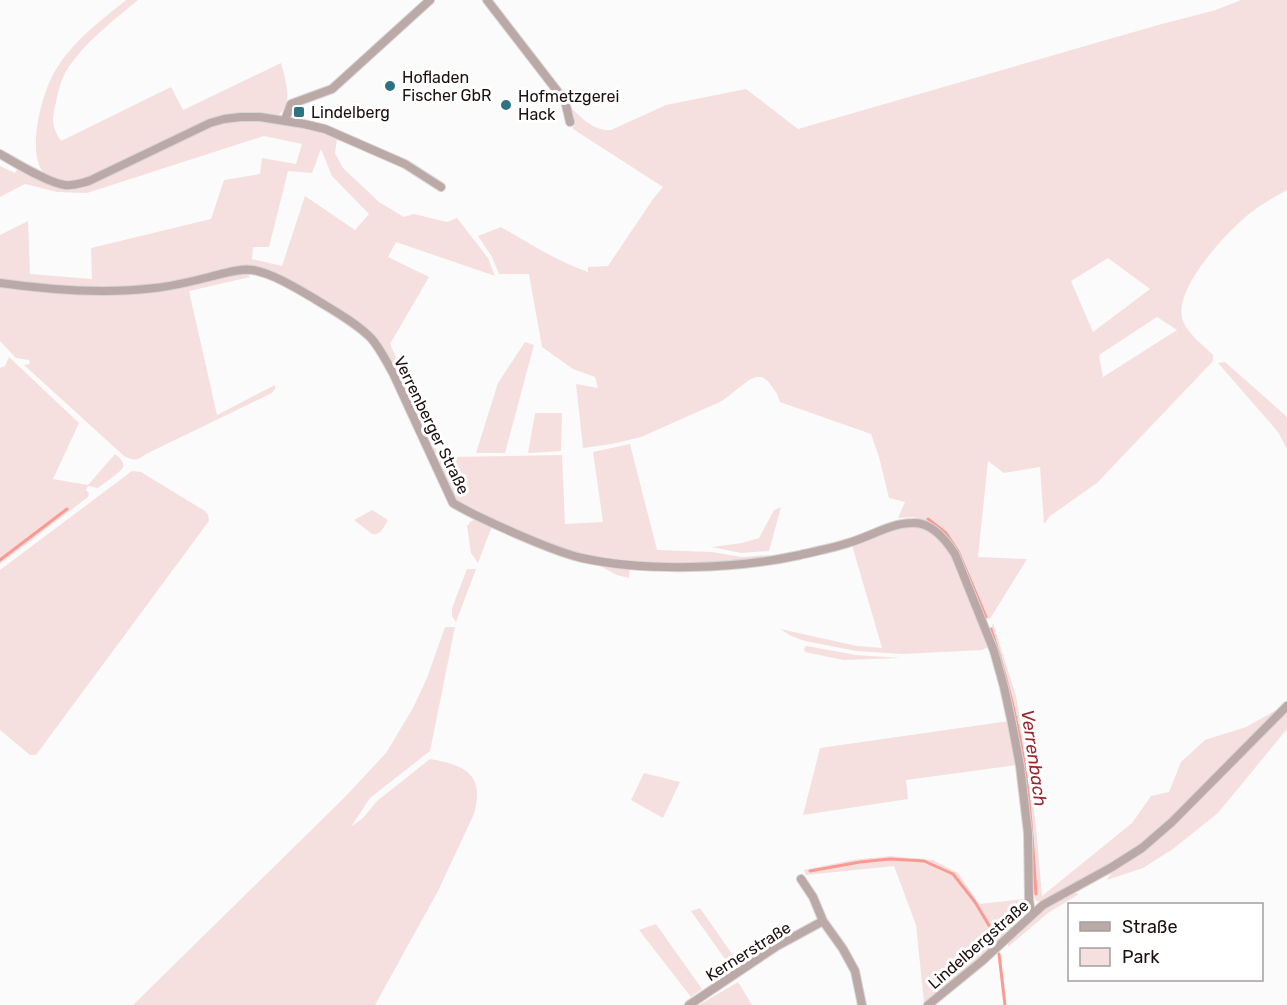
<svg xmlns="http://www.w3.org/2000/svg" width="1287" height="1005" font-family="Rubik,sans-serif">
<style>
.green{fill:#f5e0df;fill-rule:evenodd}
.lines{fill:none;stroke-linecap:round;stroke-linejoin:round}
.stream{stroke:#fb9993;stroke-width:3}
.street-casing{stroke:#d8d5d5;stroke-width:10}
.street{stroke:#bba9a7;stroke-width:8}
.poi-dot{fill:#2e7382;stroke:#fff;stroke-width:2}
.labels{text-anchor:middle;stroke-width:6;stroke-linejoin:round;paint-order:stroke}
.poi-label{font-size:16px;fill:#1e1010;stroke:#fff;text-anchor:start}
.street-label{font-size:16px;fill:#1e1010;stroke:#fff}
.water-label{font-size:18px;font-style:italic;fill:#99272c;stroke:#fff}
</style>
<rect width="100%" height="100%" fill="#fbfbfb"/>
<path class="green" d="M126,0H138C114,20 86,41 68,68C62,77 58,91 56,102C52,120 51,126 61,141L171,87L183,110L281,63C285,79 295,105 277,116L223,117L88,179C72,183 46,183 39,165C30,141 42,93 55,71C72,42 100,21 126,0Z
M1241,0H1287V190C1271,199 1255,208 1241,221C1221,239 1172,292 1183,321C1188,334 1203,345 1213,355V361L1097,483L1050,516L1044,524L1040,467L1004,473L988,461L978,557L1027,559L990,619L984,618L956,552L933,525L914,517L898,518L905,502L889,498L879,457L871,434L780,402L777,394L768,381L762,377H756L749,380L722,401L641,437L612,444L583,448L576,384L598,388L595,377L573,369L542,347L529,274H499L492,257L478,236L501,227C530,244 557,261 588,272V267L608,266L653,199L663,187L573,129L574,116L570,107C582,118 593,131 611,130L666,105L746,89L798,129L1158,25L1216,10ZM1108,258L1150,289L1093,332L1071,281ZM1157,317L1177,330L1103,377L1099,355Z
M259,120C286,124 313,127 337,139L335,153L343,168L379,202L404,217L414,214L447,222L457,218L488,258L495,276L396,242L388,257L429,277L390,344L438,454L432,453L397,372L386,351L376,337L358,322L291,280L252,267L183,281L127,288L56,286L0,280V235L28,221L30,274L92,279L91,248L211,219L224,180L260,174L262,158L296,164L302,144L264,136L87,193L57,192L25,184L0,197V166L15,173L18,167L77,188L88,185L211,126L225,122ZM321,149L332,176L369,214L355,230L305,196L282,266L252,259L253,247H269L288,171L312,173Z
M247,273L250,277L189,291L217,415L275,385V389L272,393L146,454C137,461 133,461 124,456L24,365L30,364L29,360L16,358L0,341V285L127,293Z
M525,342L534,345L505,453H476L498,383Z
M9,357L79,423L53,479L88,485L115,454C127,464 126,467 114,476C109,480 103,484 98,488L88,486L86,490L89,493L88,497L0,564V368L5,366Z
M1225,362L1286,416L1287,419V449L1278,432L1218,363Z
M535,413H562L561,451L528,453Z
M630,444L657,550L712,552L742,557L769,555V558C716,564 663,567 610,558C601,557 591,556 583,554C556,547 530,535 505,525C491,519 467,513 456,501C447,492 443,476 438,464L443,458L449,457L562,455L565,524L603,522L593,452Z
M132,471L141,472L205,511L208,515L209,521L36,755H30L0,730V570Z
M781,507L769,551L741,553L712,547L742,543L759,538L774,510Z
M372,510L388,520C384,526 381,536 372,534L354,520Z
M475,520L492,526L478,563L471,553L467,526L471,521Z
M916,526L931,530L944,541L953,555L988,644V647L982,650L902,654L856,651L805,641L791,636L780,629L857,646L882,648L852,545L899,527Z
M596,564L630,568L629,578L617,575Z
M467,569H476L456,622L452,616V608Z
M993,623L1016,696L1028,763L1036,827L1042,896L1132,823L1151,796L1169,792L1181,762L1205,740L1246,727L1280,708L1170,820L1140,845L1112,865L1044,901H1036L1033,894L1030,833L990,632Z
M445,627H455L430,751L370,798L351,827L364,817L377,801L430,759C465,765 485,774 474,814L438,891L375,1005H133L344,798L386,753L413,708L427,678Z
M807,646L856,655L901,658L843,660L805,652L804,648Z
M1287,710V729L1218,813L1173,849L1143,868L1107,880L1113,871L1146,850L1174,824Z
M1009,721L1017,765L906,780L908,799L803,815L820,748Z
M644,773L680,782L663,818L631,800Z
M891,856L933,860L958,873L979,904L1026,899L1023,916L983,956L924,1002L916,925L894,866L806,875L804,870L852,860Z
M1074,893L1079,894L1048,913L1008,947V940L1045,909Z
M700,908L739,964L732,969L691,911Z
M656,924L702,989L691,997L639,930Z
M738,982L752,1005H699Z"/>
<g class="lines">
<path class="stream" d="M928,519L946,533L958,551L986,617
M0,560L67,509
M991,629C1005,672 1017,716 1024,762C1031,805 1033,850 1036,894
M810,871L860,862L890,859L924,861L953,874L975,902L996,937
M999,954L1005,1005"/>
<defs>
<path id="street" d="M487,0L565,101L570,122
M285,120L291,104L332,89L430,0
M0,154C16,163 48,183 65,185C73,186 81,183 89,181L210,123L224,119L241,117H260L304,124L325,129L405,164L441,187
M0,283C49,290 105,294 155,288C174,286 194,281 213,276C226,273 240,268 253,270C276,275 296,288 315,299C334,311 355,322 371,338C380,348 386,361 393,373L453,503C471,514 490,522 510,531C533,541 557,552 582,558C646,572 736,569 800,555C816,551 833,548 848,543C870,537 890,523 913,523C932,522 946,540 955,554L994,651L1004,687L1011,719L1020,766L1028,833L1029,899L1031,915
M801,879L813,897L823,921
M689,1005L777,946L823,921L843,949L855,971L862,1005
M928,1005L982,961L1043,905L1112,867L1142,848L1172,822L1287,706"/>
</defs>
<use href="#street" class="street-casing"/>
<use href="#street" class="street"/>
</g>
<g class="poi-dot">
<circle cx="390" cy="86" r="6"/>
<circle cx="506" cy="105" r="6"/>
<rect x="293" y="106" width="12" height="12" rx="3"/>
</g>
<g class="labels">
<g class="poi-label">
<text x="402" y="83">Hofladen<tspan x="402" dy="18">Fischer GbR</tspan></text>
<text x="518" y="102">Hofmetzgerei<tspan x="518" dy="18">Hack</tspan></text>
<text x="311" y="118">Lindelberg</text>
</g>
<g class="street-label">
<text transform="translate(432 425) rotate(64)" y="6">Verrenberger Straße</text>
<text transform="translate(978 944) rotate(-41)" y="6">Lindelbergstraße</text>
<text transform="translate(748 951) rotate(-32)" y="6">Kernerstraße</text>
</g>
<g class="water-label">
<text transform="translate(1034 758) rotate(82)" y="6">Verrenbach</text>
</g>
</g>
<rect x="1068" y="903" width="195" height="78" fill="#ffffff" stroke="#a59f9f" stroke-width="1.5"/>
<rect x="1080" y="922" width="30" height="9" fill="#bba9a7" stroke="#a59f9f" stroke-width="1.5"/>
<text x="1122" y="933" font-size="18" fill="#1e1010">Straße</text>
<rect x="1080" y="948" width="30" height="18" fill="#f5e0df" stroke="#a59f9f" stroke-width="1.5"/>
<text x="1122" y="963" font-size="18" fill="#1e1010">Park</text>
</svg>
